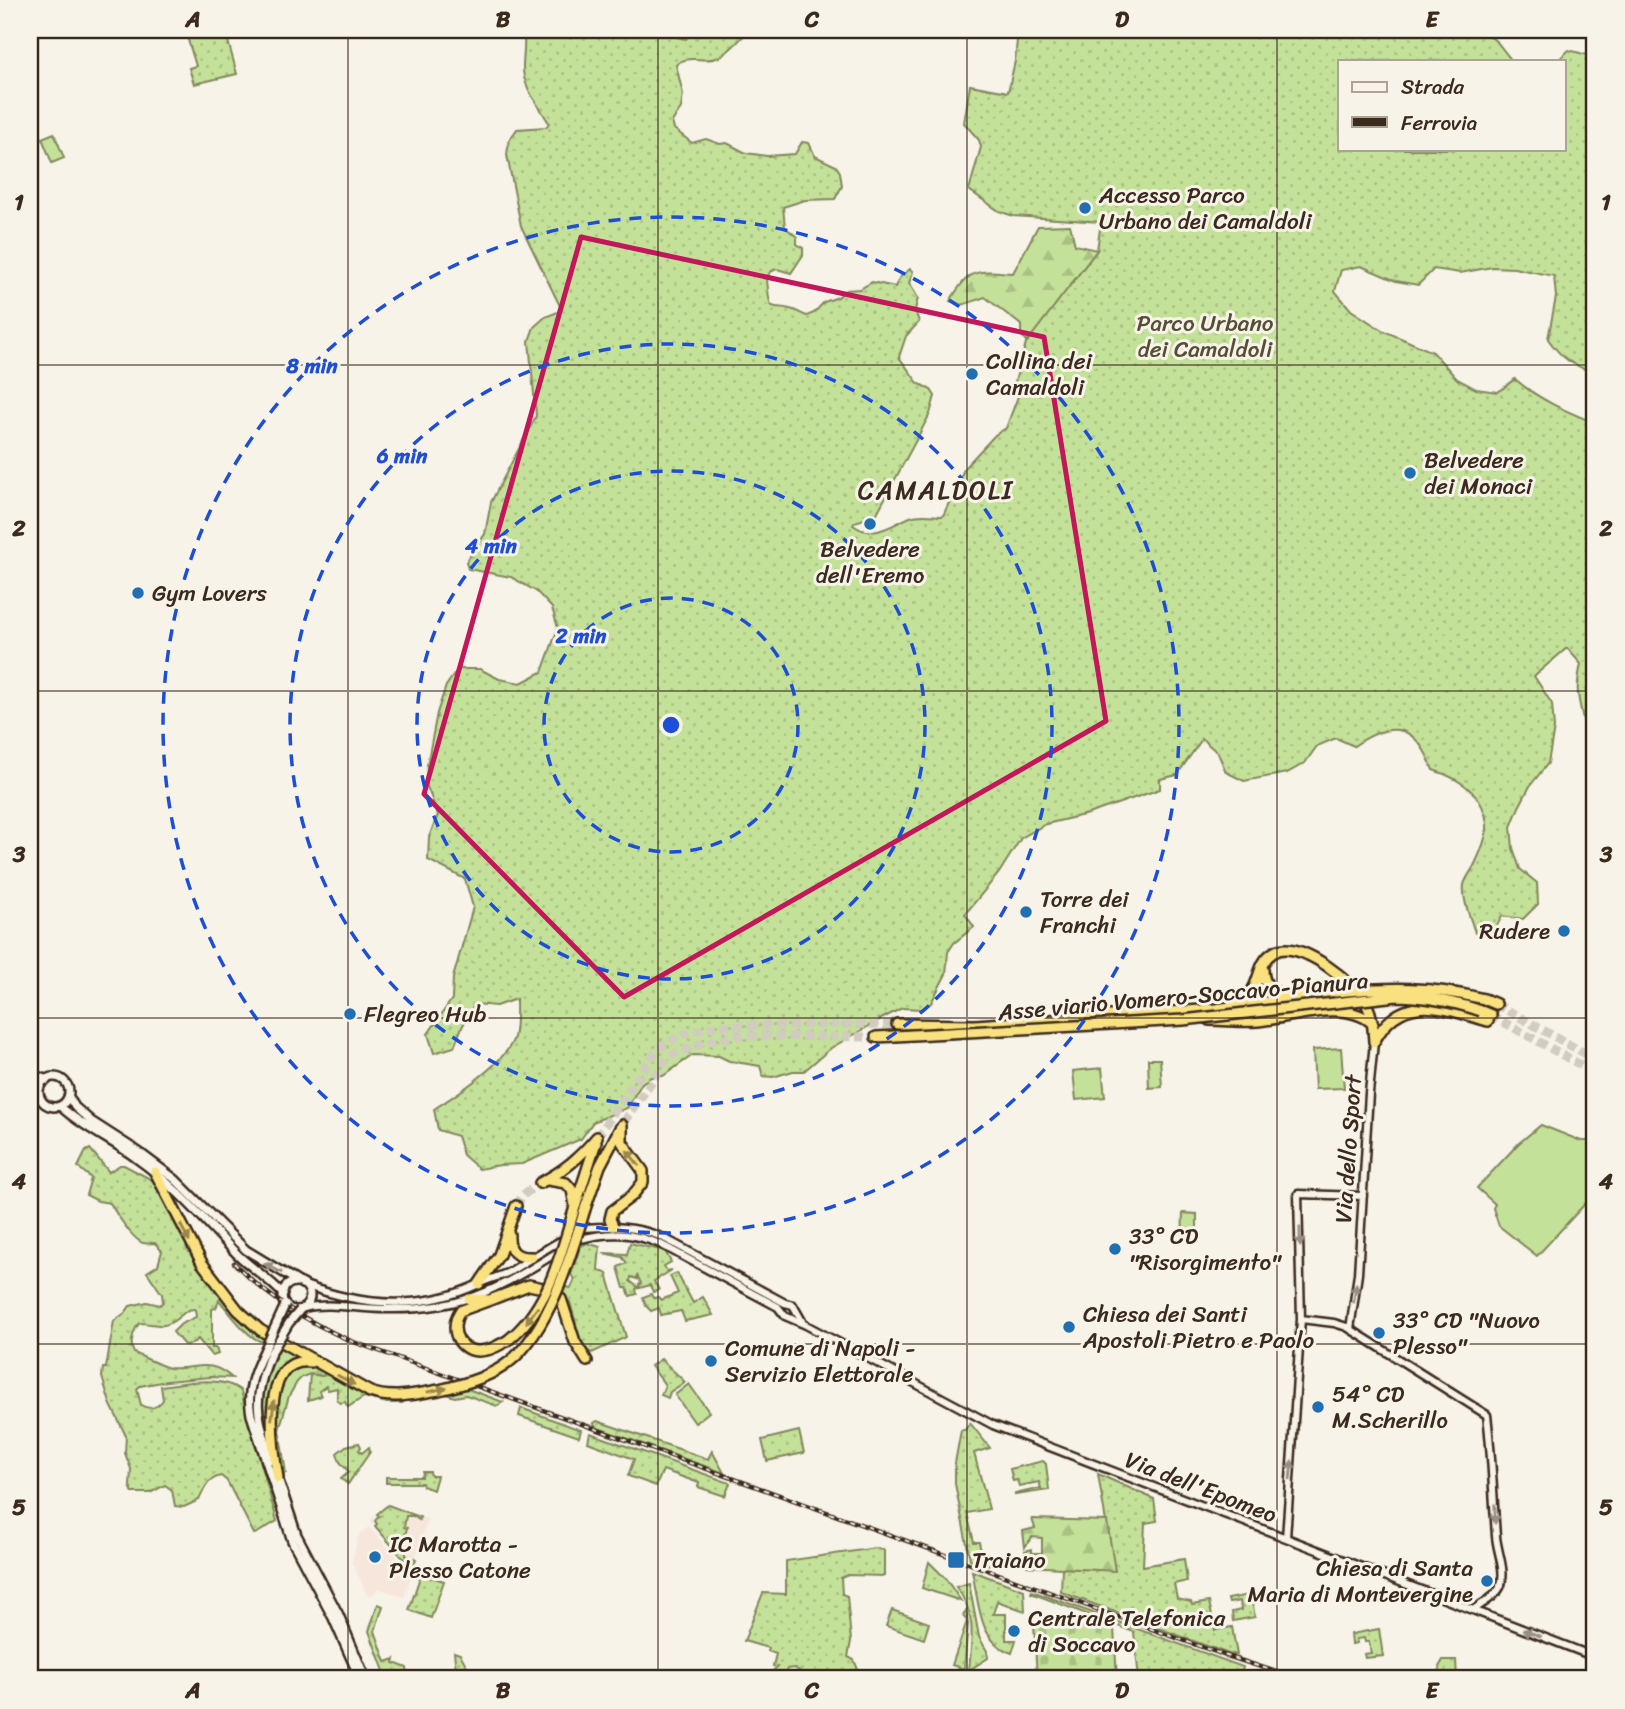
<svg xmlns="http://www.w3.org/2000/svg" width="1625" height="1709" font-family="Sriracha,sans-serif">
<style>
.built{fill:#f7e6dc}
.grass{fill:url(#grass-dots);stroke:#80865c;stroke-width:2}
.forest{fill:url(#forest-firs);stroke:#80865c;stroke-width:2}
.cemetery{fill:url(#cemetery-stones);stroke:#80865c;stroke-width:2}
.garden{fill:#c4e199;stroke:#80865c;stroke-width:2}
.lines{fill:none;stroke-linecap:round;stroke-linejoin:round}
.trunk-tunnel{stroke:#d1cbc0;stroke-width:9;stroke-dasharray:9 4.5;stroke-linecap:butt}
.tertiary-casing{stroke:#3b2a1e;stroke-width:11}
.secondary-casing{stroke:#3b2a1e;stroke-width:12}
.trunk-casing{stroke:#3b2a1e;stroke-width:14}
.tertiary{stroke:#f7f3e8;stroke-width:6}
.secondary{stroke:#f7f3e8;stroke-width:7}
.trunk{stroke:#fae180;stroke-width:9}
.rail-casing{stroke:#3b2a1e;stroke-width:4.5}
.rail{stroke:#f7f3e8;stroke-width:2;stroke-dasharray:5;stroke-linecap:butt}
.secondary-bridge-casing{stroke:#3b2a1e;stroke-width:12;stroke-linecap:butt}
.trunk-bridge-casing{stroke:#3b2a1e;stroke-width:14;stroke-linecap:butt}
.secondary-bridge{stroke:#f7f3e8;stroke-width:7}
.trunk-bridge{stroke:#fae180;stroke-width:9}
.oneway{fill:#9a864f}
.oneway2{fill:#998e83}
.marked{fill:none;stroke:#c2185b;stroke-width:5;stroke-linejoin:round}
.grid{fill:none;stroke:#3b2a1e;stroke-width:2;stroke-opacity:0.55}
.ring{fill:none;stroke:#1d4ed8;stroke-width:3.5;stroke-dasharray:12 9}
.poi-dot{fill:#1f6fb2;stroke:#f7f3e8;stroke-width:2.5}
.labels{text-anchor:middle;stroke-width:6;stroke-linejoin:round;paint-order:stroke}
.poi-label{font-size:23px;fill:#3b2a1e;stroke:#f7f3e8;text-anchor:start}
.park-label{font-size:23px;fill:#564f37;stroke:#f7f3e8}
.street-label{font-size:23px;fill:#3b2a1e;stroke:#f7f3e8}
.quarter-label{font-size:26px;letter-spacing:2px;fill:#3b2a1e;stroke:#f7f3e8}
.centre{fill:#1d4ed8;stroke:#f7f3e8;stroke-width:3.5}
.ring-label{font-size:21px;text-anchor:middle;font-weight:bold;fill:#1d4ed8;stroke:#f7f3e8;stroke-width:6;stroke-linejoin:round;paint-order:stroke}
.neatline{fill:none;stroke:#3b2a1e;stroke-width:2.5}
.grid-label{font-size:23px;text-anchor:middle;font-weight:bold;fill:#3b2a1e}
</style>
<defs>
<pattern id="grass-dots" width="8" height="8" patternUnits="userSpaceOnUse" patternTransform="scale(1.75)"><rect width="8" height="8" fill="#c4e199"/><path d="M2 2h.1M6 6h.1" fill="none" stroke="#a9c183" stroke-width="1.8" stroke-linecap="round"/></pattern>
<pattern id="forest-firs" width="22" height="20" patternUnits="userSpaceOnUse" patternTransform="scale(1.75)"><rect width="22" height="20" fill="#c4e199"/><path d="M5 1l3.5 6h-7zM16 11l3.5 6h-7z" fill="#a9c183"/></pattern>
<pattern id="cemetery-stones" width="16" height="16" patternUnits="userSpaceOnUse" patternTransform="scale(1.75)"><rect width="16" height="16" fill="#c4e199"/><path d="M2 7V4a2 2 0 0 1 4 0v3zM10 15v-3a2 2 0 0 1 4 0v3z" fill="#a9c183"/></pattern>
</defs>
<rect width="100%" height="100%" fill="#f7f3e8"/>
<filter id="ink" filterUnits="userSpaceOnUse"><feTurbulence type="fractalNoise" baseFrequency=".0143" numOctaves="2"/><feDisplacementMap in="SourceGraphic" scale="14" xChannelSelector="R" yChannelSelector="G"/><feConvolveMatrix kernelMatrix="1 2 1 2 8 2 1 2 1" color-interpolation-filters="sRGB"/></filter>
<g filter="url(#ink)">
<path class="built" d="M388,1505L396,1510L428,1519L413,1566L401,1556L370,1521Z
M369,1527L412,1573L404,1597L378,1588L372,1596L367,1595L352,1562L359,1534Z
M1212,1673L1244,1674L1273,1679H1152Z"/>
<path class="grass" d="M185,30H267L228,41L237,74L194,84L189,68L196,66Z
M523,30H669L672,36L686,39L693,30H749C741,38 730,52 719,57C705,64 687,53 676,65L683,94L681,108L672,122L674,129L692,143L706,139L720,144L727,143L746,153L767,156L795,154L802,142L809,143L815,156L836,166L840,172L842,186L835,199L805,200L783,207L785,227L797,237V244L803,248V255L791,273L777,269L770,272C766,279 767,281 768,289C770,314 773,304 790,309C796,310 801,314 807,316L814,313L824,302L838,297L846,290L860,289L872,282L895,287L900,277L910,269L913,272L909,283L918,298L915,310L919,322L906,336L899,357L918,383L931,390L935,396L930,414L876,515L855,522L853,525C874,540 890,526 910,517C920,513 933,516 943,516L965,467L995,435L1006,428L1020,391L1014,385L1026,343L1097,250L1101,222L1013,216L999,211L969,190L981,147L979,140L964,123L970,85L1008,92L1015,61L1018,30H1482L1497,42L1512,61H1340V149H1564V61H1557L1569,50L1595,57V373C1572,365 1562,359 1548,339L1556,297L1554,276L1514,268L1492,267L1460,273L1434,269L1418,285L1396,281L1361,266L1341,270L1335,291L1351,310L1382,330L1433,352L1457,379L1476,389L1498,392L1515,379C1539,400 1566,411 1595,423V759C1583,742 1588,741 1584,723C1578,698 1575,690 1581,664L1567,648L1534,676L1552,704L1554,728L1548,763L1530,786L1519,807L1511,827L1513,848L1520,869L1537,883L1538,904L1523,919L1502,916L1492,935L1475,933C1471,919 1462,900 1464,885C1465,879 1471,872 1474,866C1479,856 1488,835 1487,824C1484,794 1459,778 1433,770C1417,725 1393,719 1354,746L1336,738L1317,746L1305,763L1287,773L1244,781L1226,772L1218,753L1202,739L1177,775L1160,779V789L1088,814L1046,824L1021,838L999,873L965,914L974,927L954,943L948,952L946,974L931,1003L922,1009L902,1008L883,1018L831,1048L804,1071H793L773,1077L763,1076L760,1066L729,1061L719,1056L693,1055L663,1076L651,1077L642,1083L627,1108L593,1122L581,1139L522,1164L500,1165L479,1169L463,1155L457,1136L438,1130L434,1109C456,1095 508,1061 514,1037C517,1025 516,1012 516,999L496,1006L475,1004L462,1027L454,1047L434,1053L428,1034L452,999L453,978L473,907L465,879L428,860L429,837L438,815L426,784L427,765L437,713L446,686L458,669H480L499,679L521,683L542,672L558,628L552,608L537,592L511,577L468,569L466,562L485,534L491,502L536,416L529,341L534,327L545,317L558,312L560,306L521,226L507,155L509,141L517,129L546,127L549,123C540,107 523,88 523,68C523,55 526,44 523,30Z
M90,1149L109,1172L120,1165H124L154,1181L184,1240L205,1274L266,1336L263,1342C249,1340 229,1312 219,1300L216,1308L212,1309V1348H216L218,1354L212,1356L198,1339L192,1344L184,1345L173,1332L181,1324L196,1317L195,1309C183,1308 178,1323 164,1325C156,1326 148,1323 140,1323C133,1329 129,1345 134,1353C141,1356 163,1367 170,1368C196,1370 209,1357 232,1378L210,1377L167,1381L140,1386L137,1389L141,1405C149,1410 157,1408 163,1400L161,1386C184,1383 222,1375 241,1391L277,1521L257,1533L254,1534L227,1481L221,1476C207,1479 205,1488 199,1500L184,1507L175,1506L172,1490L165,1485L150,1493H133L130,1486L131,1469L125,1453L126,1436L110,1403L102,1377L103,1368H106L114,1321L125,1313L130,1306L147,1302L160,1305L163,1302L162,1294L147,1272L158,1265L162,1251L155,1243C151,1243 147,1244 143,1243C133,1240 115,1212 110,1203L98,1201L86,1195L91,1178L78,1167L86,1151Z
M587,1243L600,1247L598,1269L607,1274L626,1337L592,1353L586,1350L582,1345L570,1302L562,1295L566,1287L571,1288L575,1279L571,1275L580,1247Z
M630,1243L665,1251L671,1262L664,1266L667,1271L672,1270L654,1281L659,1290L653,1292L650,1285L640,1288L639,1285L641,1283L637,1275V1279L631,1277L630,1281L639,1288L636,1289L637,1294L630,1296L627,1288H624L618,1267L627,1263L622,1257L603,1253L627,1254Z
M677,1273L693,1303L703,1297L713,1315L685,1321L681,1311L661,1315L659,1308L651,1311L646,1306L643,1297L651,1294L653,1298L658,1297L661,1300L678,1293L670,1276Z
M281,1346L303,1361L285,1369L266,1429C258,1397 266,1375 281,1346Z
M661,1359L685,1382L670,1392L668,1398L661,1395L665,1385L651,1366Z
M325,1373C352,1389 374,1403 406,1400L402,1403H387L364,1397L348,1407L345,1402L341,1403L337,1401V1388L328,1390L326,1386L319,1391L321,1396L308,1400L310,1374L322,1376Z
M465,1388L503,1402L497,1406L466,1395L455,1397L443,1393Z
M521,1408L581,1430L579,1437L519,1416Z
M597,1421L708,1459L712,1451L724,1473L595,1427L594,1423Z
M970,1423L990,1448L974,1453L989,1509L967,1513L974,1542H979L983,1561L993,1559L994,1563L986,1565L970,1559L955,1484V1463L961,1430H965Z
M799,1431L804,1453L767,1461L762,1440Z
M590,1433L730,1483L725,1496L698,1487L699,1483L663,1470L656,1486L628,1476L634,1459L588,1442Z
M359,1443L361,1447L359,1450L362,1453L369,1447L370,1452L348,1484L341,1479L349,1472L340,1462L337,1453L346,1446Z
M1043,1461L1046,1464L1049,1490L1015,1495V1494L1041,1488L1039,1482L1019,1486L1017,1480L1013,1481L1010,1469Z
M423,1472H430L431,1476H437L433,1490L423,1486L422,1483H386V1477H422Z
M1098,1474L1154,1499L1157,1521L1145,1523L1143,1566L1184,1559L1187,1581L1174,1584L1177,1599L1191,1602L1192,1605L1209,1602L1215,1630L1232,1627L1237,1655L1233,1654L1234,1656L1061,1592L1062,1568L1114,1570Z
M388,1505L420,1517L419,1520L413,1516H406L404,1527L407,1528L402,1546L396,1547L406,1551V1556L416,1559L413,1566L401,1556L375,1526L377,1524L375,1521L379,1516L377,1514Z
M876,1548L884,1550V1576L848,1575L841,1578L842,1594L847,1596L851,1641L848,1657L854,1660L862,1679H798L799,1671L794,1668L787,1669L785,1674L771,1673L777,1667L773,1666L776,1654L768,1651V1648L744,1641L763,1593L786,1594V1561Z
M929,1562L945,1578L961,1601L922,1588Z
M972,1571L1024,1590L1025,1611L997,1601L993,1614H1006V1640H1016L1012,1653C978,1642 979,1602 972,1571Z
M421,1574L444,1581L431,1618L409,1610Z
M969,1583L979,1637L987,1651L988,1658L969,1670C972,1638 977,1614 956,1587Z
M1032,1591L1243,1667L1241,1674H1188L1139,1679L1134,1632L1031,1593Z
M1248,1595L1252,1601L1255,1617L1233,1621L1232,1612L1241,1610L1240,1601L1229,1603L1228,1599Z
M378,1604L383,1606L375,1631L386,1662L395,1659L394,1663L407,1668L408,1679H385L384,1671L369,1631Z
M892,1610L929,1623L924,1639L886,1626Z
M966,1611L968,1624L964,1669L952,1665L967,1621L963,1616Z
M1379,1629L1383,1656L1365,1658L1364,1654L1371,1653L1369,1642H1365L1364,1638L1356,1639L1357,1643L1352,1644L1351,1634Z
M454,1652L460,1654L474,1679L483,1674L486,1679H457Z
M1443,1660H1456L1457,1679H1449L1441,1676L1439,1667Z"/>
<path class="forest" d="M1070,225L1075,245L1097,250L1027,342L1021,335V325L985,297L962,305L950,301C970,268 976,270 1013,273L1038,226Z
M301,1366L314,1367L325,1373L323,1376L310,1374L302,1377L297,1382L289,1396L279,1430L286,1473L282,1474C275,1444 264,1382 301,1366Z
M1032,1519L1107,1521L1115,1571L1027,1566L1025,1551L1032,1549V1553H1042V1538L1032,1537L1025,1547L1023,1531L1035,1528Z"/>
<path class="cemetery" d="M1034,1624L1114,1628L1117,1679L1058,1676V1679H1037Z"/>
<path class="garden" d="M54,133L64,158L52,163L42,138Z
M1341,1048L1344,1088L1315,1089L1313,1050Z
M1148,1059H1160L1162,1087L1149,1088Z
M1102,1068L1105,1097L1076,1100L1073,1071Z
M1541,1125L1581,1141H1594L1595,1193L1537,1256L1499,1226L1493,1208L1495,1204L1477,1188L1519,1143Z
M1183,1213L1197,1214V1241H1182Z
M689,1384L709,1412L695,1423L675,1395Z"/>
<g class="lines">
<path class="trunk-tunnel" d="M1496,1004L1595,1059
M1491,1015L1595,1073
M624,1122L669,1056L705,1042L735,1036L876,1037
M597,1137L658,1048L684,1034L716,1026L897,1024
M516,1206L523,1195L540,1183"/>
<defs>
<path id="tertiary" d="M584,1228C612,1226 635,1226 662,1237L785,1303L793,1305L802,1321
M581,1239C610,1231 633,1233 660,1244L778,1307L785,1316L806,1325L993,1425L1595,1657
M302,1284C360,1306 422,1311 479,1284C488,1279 499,1277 509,1272C526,1262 542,1251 560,1241
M304,1308C329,1302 358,1309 385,1309C457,1311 497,1291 556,1253
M1301,1319L1334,1323L1347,1327L1487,1415C1492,1456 1493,1496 1496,1536C1497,1551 1506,1570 1501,1585C1497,1596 1483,1603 1473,1610
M1350,1329L1358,1274L1369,1093L1374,1042
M1286,1538L1301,1319L1298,1194L1363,1196"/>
<path id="secondary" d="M30,1073L47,1080
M39 1092a15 15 0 1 1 30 0a15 15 0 1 1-30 0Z
M30,1085L39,1091
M69,1097L75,1107L91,1121L139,1152L175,1179L246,1250L302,1284
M60,1106C82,1127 112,1140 136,1158C175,1185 205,1221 238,1255C253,1269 269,1279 283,1294
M282 1296a14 14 0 1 1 28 0a14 14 0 1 1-28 0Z
M265,1349C254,1371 246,1390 251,1415L292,1541L333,1618L360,1679
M271,1353C252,1400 256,1414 272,1460
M277,1475L297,1535L339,1615L366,1679"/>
<path id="trunk" d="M1263,969C1263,986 1274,995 1291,996
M1484,999L1496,1004
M1232,1003C1266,995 1251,966 1274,952C1299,937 1356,984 1367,1005C1373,1017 1373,1029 1374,1042
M1481,1011L1491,1015
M1209,1020C1225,1020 1242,1022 1258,1021C1292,1018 1346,998 1373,1024
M897,1024L975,1025L1216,1009L1335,992
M876,1037L895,1036
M1375,1040C1402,991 1443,1008 1488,1021
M155,1172L202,1263L238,1310L260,1330L370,1392
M548,1180L566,1183L572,1190L575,1205
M540,1183C564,1171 580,1157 597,1137
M575,1207L596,1142
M585,1209L600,1166L620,1128
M613,1226L610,1219L612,1211L632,1196L643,1182V1171L622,1142V1125
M509,1234C508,1251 516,1258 532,1257
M479,1284L499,1255L516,1206
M469,1299L490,1300L529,1285L543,1288
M561,1299L575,1342L587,1361
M490,1300L460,1311C447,1332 461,1356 486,1350C494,1349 500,1344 507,1341
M278,1478C273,1449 258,1355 311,1362"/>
</defs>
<use href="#tertiary" class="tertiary-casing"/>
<use href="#secondary" class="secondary-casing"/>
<use href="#trunk" class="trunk-casing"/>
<use href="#tertiary" class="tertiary"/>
<use href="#secondary" class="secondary"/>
<use href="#trunk" class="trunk"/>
<defs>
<path id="rail" d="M234,1263C268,1298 306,1321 351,1341L1224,1655L1298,1679
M1180,1679L1221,1675L1259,1679"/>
</defs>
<use href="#rail" class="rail-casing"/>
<use href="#rail" class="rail"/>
<defs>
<path id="secondary-bridge" d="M265,1349L285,1305
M271,1353L289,1323L300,1310"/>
<path id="trunk-bridge" d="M1335,992C1389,987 1432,986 1484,999
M895,1036L1183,1020L1397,996C1427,997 1453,1001 1481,1011
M507,1341C549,1308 560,1256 575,1207
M370,1392C392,1400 417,1394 439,1390C462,1385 491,1377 509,1362C549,1331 571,1256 585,1209"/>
</defs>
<use href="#secondary-bridge" class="secondary-bridge-casing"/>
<use href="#trunk-bridge" class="trunk-bridge-casing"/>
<use href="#secondary-bridge" class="secondary-bridge"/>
<use href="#trunk-bridge" class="trunk-bridge"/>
</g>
<defs><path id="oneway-solid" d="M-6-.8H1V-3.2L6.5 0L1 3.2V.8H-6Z" transform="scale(1.75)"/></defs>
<g class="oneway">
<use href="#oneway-solid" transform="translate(633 1158) rotate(-129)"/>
<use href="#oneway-solid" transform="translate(185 1233) rotate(62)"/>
<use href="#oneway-solid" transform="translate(532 1315) rotate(126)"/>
<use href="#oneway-solid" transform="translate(346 1380) rotate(29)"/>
<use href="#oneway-solid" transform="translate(437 1390) rotate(-12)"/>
<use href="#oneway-solid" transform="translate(273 1410) rotate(-82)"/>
</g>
<g class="oneway2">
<use href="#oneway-solid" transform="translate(1300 1237) rotate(89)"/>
<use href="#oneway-solid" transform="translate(273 1268) rotate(-151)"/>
<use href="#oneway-solid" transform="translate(1355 1293) rotate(-82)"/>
<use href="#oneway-solid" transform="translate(1291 1470) rotate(-85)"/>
<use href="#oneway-solid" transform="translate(1495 1514) rotate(89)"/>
<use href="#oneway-solid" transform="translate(1532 1633) rotate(-159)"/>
</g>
</g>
<path class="marked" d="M581,237L1044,337L1106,721L624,997L424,794Z"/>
<path class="grid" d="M348,30V1679M658,30V1679M967,30V1679M1277,30V1679M30,365H1595M30,691H1595M30,1018H1595M30,1344H1595"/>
<g class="ring">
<circle cx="671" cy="725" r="127"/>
<circle cx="671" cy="725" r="254"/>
<circle cx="671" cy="725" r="381"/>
<circle cx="671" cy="725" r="508"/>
</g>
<g class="poi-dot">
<circle cx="1085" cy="208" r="7"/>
<circle cx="972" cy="374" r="7"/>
<circle cx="1410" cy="473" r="7"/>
<circle cx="870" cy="524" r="7"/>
<circle cx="138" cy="593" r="7"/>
<circle cx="1026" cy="912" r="7"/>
<circle cx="1564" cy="931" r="7"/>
<circle cx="350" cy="1014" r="7"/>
<circle cx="1115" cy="1249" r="7"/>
<circle cx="1069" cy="1327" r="7"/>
<circle cx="1379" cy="1333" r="7"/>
<circle cx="711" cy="1361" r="7"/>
<circle cx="1318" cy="1407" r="7"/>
<circle cx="375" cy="1557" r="7"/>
<rect x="947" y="1551" width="18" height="18" rx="3.5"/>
<circle cx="1487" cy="1581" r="7"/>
<circle cx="1014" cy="1631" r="7"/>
</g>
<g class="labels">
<g class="poi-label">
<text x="1099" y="203">Accesso Parco<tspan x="1099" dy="26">Urbano dei Camaldoli</tspan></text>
<text x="986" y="369">Collina dei<tspan x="986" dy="26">Camaldoli</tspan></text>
<text x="1424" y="468">Belvedere<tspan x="1424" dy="26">dei Monaci</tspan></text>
<text x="870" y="557" text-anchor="middle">Belvedere<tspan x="870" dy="26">dell'Eremo</tspan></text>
<text x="152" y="601">Gym Lovers</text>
<text x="1040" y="907">Torre dei<tspan x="1040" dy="26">Franchi</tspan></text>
<text x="1550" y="939" text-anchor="end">Rudere</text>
<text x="364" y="1022">Flegreo Hub</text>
<text x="1129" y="1244">33° CD<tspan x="1129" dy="26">"Risorgimento"</tspan></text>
<text x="1083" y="1322">Chiesa dei Santi<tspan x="1083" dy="26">Apostoli Pietro e Paolo</tspan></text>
<text x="1393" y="1328">33° CD "Nuovo<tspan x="1393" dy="26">Plesso"</tspan></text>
<text x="725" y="1356">Comune di Napoli -<tspan x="725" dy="26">Servizio Elettorale</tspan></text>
<text x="1332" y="1402">54° CD<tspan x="1332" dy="26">M.Scherillo</tspan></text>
<text x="389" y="1552">IC Marotta -<tspan x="389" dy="26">Plesso Catone</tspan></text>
<text x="972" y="1568">Traiano</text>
<text x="1473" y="1576" text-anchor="end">Chiesa di Santa<tspan x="1473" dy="26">Maria di Montevergine</tspan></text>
<text x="1028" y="1626">Centrale Telefonica<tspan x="1028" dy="26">di Soccavo</tspan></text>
</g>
<g class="park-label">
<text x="1205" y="331">Parco Urbano<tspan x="1205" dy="26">dei Camaldoli</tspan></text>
</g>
<g class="street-label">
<text transform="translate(1183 996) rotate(-5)" y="8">Asse viario Vomero-Soccavo-Pianura</text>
<text transform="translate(1348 1149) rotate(-86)" y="8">Via dello Sport</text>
<text transform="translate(1201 1487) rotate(21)" y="8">Via dell'Epomeo</text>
</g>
<g class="quarter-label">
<text x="936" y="499">CAMALDOLI</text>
</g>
</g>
<circle cx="671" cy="725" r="10" class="centre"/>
<g class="ring-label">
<text x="312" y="373">8 min</text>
<text x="402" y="463">6 min</text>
<text x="491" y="553">4 min</text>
<text x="581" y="643">2 min</text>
</g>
<rect width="1625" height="1709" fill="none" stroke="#f7f3e8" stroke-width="77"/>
<rect x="1338" y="60" width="228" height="91" fill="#f7f3e8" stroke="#aca397" stroke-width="2"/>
<rect x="1352" y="82" width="35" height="10" fill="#f7f3e8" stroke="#aca397" stroke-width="2"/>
<text x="1401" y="94" font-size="21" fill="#3b2a1e">Strada</text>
<rect x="1352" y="117" width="35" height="10" fill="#3b2a1e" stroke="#aca397" stroke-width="2"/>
<text x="1401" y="130" font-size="21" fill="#3b2a1e">Ferrovia</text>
<rect x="38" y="38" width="1548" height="1632" class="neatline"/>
<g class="grid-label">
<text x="193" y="27">A</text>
<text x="503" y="27">B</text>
<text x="812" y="27">C</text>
<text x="1122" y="27">D</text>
<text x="1432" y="27">E</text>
<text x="19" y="210">1</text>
<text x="1606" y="210">1</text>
<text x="19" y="536">2</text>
<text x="1606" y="536">2</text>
<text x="19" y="862">3</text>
<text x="1606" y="862">3</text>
<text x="19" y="1189">4</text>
<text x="1606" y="1189">4</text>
<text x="19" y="1515">5</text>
<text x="1606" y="1515">5</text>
<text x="193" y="1698">A</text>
<text x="503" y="1698">B</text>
<text x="812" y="1698">C</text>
<text x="1122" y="1698">D</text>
<text x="1432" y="1698">E</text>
</g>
</svg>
